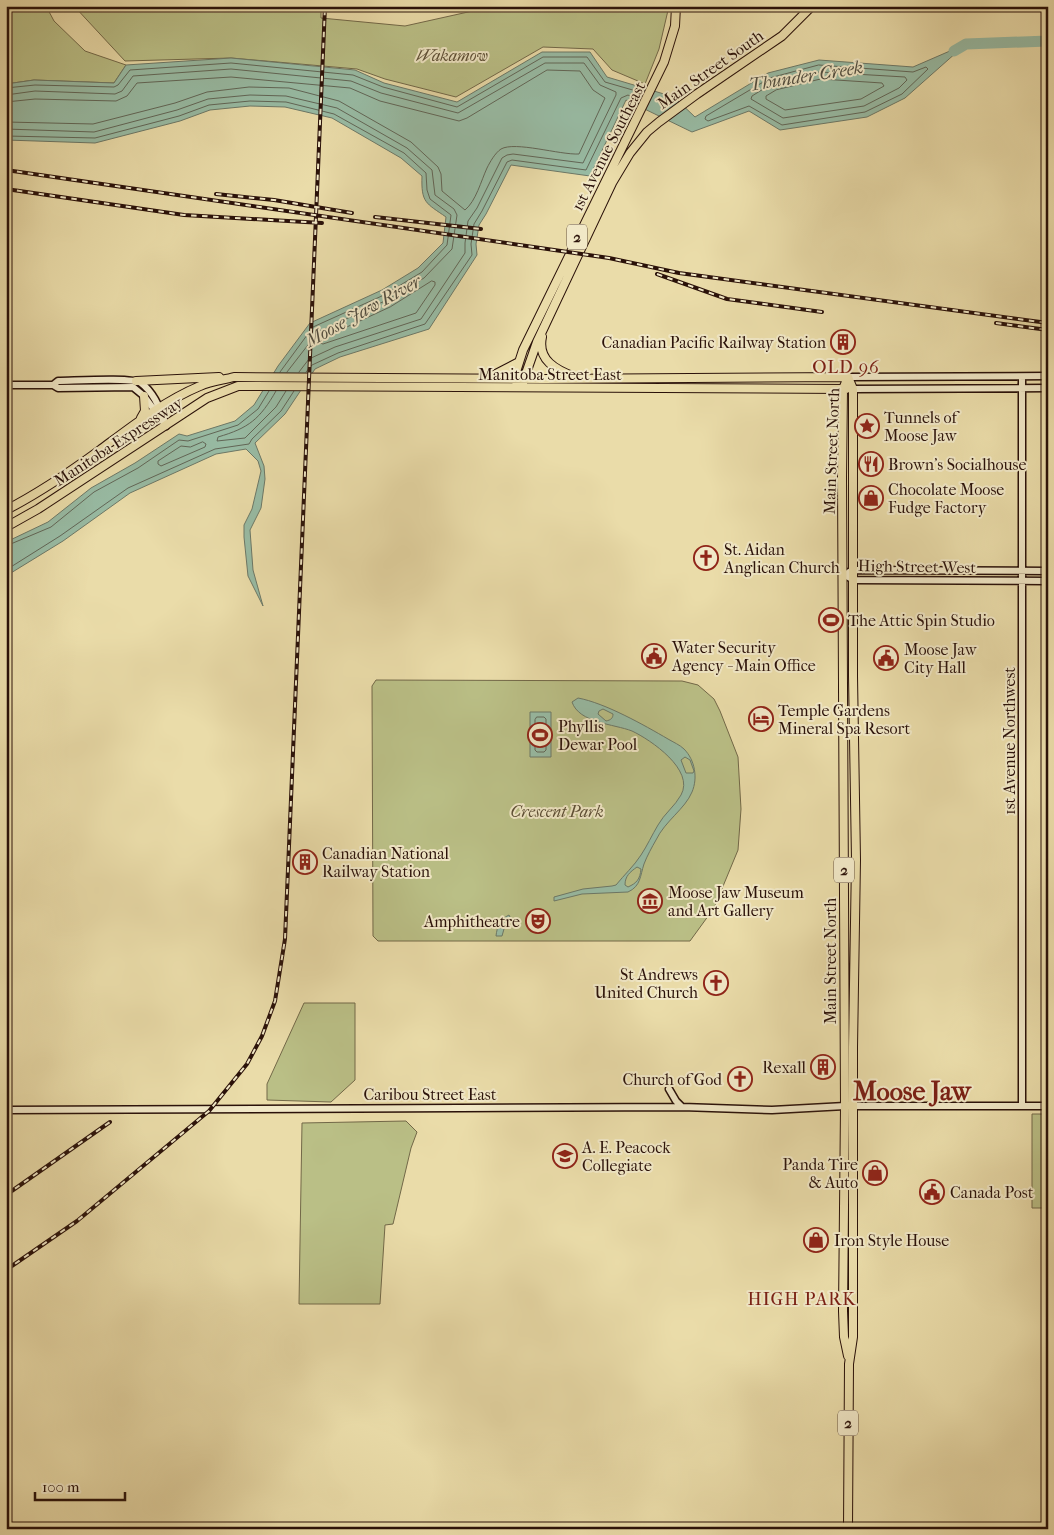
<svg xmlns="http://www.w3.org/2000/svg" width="1054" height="1535" font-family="'IM FELL French Canon',serif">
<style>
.green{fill:#babf86;stroke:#726848}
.water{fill:#98bca5;stroke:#6c7867;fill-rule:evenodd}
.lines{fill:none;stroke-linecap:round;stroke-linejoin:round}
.shore{stroke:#616657;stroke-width:1}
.river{stroke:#98bca5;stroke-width:11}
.secondary-casing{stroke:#2a1109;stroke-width:9}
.primary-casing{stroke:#2a1109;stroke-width:10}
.secondary{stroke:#f1e8c7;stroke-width:6}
.primary{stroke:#eadca9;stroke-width:8}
.rail-casing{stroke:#2a1109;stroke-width:4}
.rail{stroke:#f1e8c7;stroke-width:2;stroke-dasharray:5.5;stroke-linecap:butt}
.labels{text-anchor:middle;stroke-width:4;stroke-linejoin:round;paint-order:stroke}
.shield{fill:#f1e8c7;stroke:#665242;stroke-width:1}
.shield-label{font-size:15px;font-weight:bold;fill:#2a1109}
.park-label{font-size:16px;font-style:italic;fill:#5c4e35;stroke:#f1e8c7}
.street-label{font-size:16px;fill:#2a1109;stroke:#f1e8c7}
.poi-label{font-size:16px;fill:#2a1109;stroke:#f1e8c7;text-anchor:start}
.water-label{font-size:18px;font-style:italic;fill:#504d40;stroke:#f1e8c7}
.neighbourhood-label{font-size:18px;letter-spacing:1px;fill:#7a1f14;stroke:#f1e8c7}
.town-label{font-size:26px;font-weight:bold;fill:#7a1f14;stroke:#f1e8c7}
</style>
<rect width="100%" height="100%" fill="#eadca9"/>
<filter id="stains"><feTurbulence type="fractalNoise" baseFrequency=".004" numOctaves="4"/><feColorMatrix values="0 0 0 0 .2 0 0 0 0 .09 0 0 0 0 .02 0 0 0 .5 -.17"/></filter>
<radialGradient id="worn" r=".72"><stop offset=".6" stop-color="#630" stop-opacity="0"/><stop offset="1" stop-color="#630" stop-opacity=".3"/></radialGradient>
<path class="green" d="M6,6H46L54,21L85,51L126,65L114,83L34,80L6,84Z
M74,6H321V18L405,26L495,6H669L659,49L645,84L612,70L593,49L543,47L456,97L385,79L357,69L231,58L125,61Z
M376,680L682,681L698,685L714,699L720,711L738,757L741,809L738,850L714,908L690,941H378L373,936L372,686Z
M304,1003H355V1080L331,1102L267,1100V1084Z
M1032,1114H1048V1208H1032Z
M406,1121L417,1132L411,1148L393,1224L385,1225L380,1304H299L302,1123Z"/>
<path class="water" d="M966,44L905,98L867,117L780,130L749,111L692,132L626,100L590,176L511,165L486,214L479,225L476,244L477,255L429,329L340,357L315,369L285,414L255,443L264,466L265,479L261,508L250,530L253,570L263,606L248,576L244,537V525L252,509L261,471L258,461L246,449L216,454L130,493L63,541L6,576V542L48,522L91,488L135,463L179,434L187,436L235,421L254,405L278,366L310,323L382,290L418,268L443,243L446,217C426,203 421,203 422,176L401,158L332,118L285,107L250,106L210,110L180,121L95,143L6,140V84L34,80L114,83L126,65L231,58L355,70L384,83L457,102L542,52H590L607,77L674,97L695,117L768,73L819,60L913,67Z
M578,698C605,703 644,725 668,739C673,742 680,745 684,749C695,760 698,778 692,792C685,809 665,821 656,840C652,847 647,856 644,864C640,876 641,886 628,892L582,894L554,901V897L583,889L612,886L616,885C624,875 634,866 641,855C647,846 652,835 658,825C664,814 675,806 681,795C695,770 651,740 632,731C614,724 579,723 572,702ZM603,709L613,714C613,718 611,720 606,721L598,714L599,711ZM685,757L690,760L694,771L693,773H686L681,760ZM637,867L641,869C640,879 637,883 628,887L625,885C625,876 630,872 637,867Z
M530,712H551V757H530Z
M509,915L511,919L504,929L502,936H496C497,927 500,919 509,915Z"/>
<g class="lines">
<path class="shore" d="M819,65L913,72L926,67L928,69L902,94L865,112L782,125L749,106L708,121L705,119L706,116L770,78Z
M820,72L905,77L907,80L899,88L864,106L783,118L751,99L752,96L773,83Z
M821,79L882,83L884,86L861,99L785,110L766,99V96L776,90Z
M6,88L35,85L114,87L118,85L130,70L231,63L353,75L383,87L457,107L543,57H587L605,82L643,93
M6,95L35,91L115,94L122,91L133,76L231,69L351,81L381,93L458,113L545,63H584L600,85L616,92V95L583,163L513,154L507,155L502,158L477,208L468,221L465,243V253L421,319L335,347L309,359L299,372
M6,102L35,99L116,101L127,96L137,83L231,77L350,88L380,101L459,121L467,118L547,70L580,71L593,90L605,98L579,154C560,155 515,141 501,149C495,153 490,162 487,168C481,181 476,201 465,210L442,191L441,174L438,167L411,142L339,101L289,88L249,87L207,92L175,103L93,124L6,122
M6,129L94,132L177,110L208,99L250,95L286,96L337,108L407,148L432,170L435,195L454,209L457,215L452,249L424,278L387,300L318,332L287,372
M6,136L95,138L179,116L209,105L250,101L286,102L334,114L404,153L426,173L427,190L430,199L451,215L447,245L422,272L384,295L313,327L280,372
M432,281L435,282V285L416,313L323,344L320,343L323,338L390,307Z
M306,372L312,365L338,353L425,324L472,255L471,244L474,224L482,211L507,162L512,160L586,170L621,98L628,95L639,101
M276,391C260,419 249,428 218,437L217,441L245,438L276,407L286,391
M203,442L206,444L205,447L161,466L158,464V461L181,446L190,447Z
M6,546L51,527L94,492L138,468L179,440L188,441L238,425L258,409L269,391
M6,570L60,536L128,488L215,449L249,444L252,439L281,411L294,391
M537,717H544L546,719V750L544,752H537L535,750V720Z"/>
<path class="river" d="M954,51L966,44L1048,41"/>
<defs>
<path id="secondary" d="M848,377L1048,376
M1022,377V1106
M6,385H53L58,388L133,387L144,396L166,426
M53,385L58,381C73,381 132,377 141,383C152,391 160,407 164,420
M853,389L1048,388
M849,572L854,570L1048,571
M843,574L854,580L1048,581
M669,1089L676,1101L682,1107
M6,1110L682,1107L772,1110L845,1106H1048"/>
<path id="primary" d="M542,337C537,360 556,370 575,377
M492,376L519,362
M136,381L219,377
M516,381L514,378L523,350L664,62L675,26L676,6
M523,382L537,342L612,183L630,153L647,132L659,122L697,94L782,36L812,6
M141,418L145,411L144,396
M6,510C39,493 70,472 100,450C131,427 164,401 200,386C211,381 223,380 234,377L544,379L848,377
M6,527L38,509L207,398L238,386L846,389
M848,1356L844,1337L843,1311L845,1106L842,477L843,389L848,377
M848,1529L849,1364L853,1337V1047L856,860L853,676V389L848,377"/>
</defs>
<use href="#secondary" class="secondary-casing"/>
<use href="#primary" class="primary-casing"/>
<use href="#secondary" class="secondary"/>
<use href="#primary" class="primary"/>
<defs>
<path id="rail" d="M6,170L609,258L679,273L1048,323
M6,189L184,215L322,223
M216,194L274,200L352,213
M375,217L481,229
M657,274L727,299L822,312
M996,323L1048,330
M6,1195L110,1122
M6,1270L77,1221L209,1111L247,1064L262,1036L275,1001L285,939L325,6"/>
</defs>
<use href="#rail" class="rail-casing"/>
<use href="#rail" class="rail"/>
</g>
<defs>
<symbol id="building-ring" viewBox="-11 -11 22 22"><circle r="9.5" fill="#f1e8c7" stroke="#8f2418" stroke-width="1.5"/><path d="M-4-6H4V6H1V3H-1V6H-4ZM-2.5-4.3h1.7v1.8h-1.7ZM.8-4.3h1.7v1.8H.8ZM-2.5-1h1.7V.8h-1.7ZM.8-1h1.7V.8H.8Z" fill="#8f2418"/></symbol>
<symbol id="sight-ring" viewBox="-11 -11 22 22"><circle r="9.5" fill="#f1e8c7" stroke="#8f2418" stroke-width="1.5"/><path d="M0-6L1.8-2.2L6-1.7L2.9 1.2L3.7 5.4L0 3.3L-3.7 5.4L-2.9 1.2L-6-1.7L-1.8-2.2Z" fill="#8f2418"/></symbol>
<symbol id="restaurant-ring" viewBox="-11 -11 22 22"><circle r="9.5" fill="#f1e8c7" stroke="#8f2418" stroke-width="1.5"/><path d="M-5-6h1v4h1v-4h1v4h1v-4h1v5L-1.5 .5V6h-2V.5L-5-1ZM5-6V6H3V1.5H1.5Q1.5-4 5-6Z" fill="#8f2418"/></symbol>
<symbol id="shop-ring" viewBox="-11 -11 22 22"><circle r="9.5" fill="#f1e8c7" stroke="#8f2418" stroke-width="1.5"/><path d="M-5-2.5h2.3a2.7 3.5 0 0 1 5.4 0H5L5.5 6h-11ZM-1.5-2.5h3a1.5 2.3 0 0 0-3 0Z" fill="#8f2418"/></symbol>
<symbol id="church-ring" viewBox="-11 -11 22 22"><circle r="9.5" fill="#f1e8c7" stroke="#8f2418" stroke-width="1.5"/><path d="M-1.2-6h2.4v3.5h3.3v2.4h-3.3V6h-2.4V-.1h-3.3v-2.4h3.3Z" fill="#8f2418"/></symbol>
<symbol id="stadium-ring" viewBox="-11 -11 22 22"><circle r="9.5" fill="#f1e8c7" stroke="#8f2418" stroke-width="1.5"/><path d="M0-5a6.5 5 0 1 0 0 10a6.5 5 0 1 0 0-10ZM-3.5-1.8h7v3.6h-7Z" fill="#8f2418"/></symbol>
<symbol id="civic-ring" viewBox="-11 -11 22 22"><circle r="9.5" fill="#f1e8c7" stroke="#8f2418" stroke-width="1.5"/><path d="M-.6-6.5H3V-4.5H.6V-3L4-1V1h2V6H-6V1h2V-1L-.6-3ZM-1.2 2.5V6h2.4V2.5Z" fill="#8f2418"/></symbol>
<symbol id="hotel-ring" viewBox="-11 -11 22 22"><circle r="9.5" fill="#f1e8c7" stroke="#8f2418" stroke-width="1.5"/><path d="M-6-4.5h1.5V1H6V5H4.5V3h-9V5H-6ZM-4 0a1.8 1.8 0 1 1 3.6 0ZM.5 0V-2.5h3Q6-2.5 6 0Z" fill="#8f2418"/></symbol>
<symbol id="museum-ring" viewBox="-11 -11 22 22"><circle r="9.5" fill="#f1e8c7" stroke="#8f2418" stroke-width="1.5"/><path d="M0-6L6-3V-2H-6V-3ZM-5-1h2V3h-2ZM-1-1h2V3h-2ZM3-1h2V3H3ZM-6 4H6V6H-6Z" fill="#8f2418"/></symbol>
<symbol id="theatre-ring" viewBox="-11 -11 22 22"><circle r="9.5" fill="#f1e8c7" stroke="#8f2418" stroke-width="1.5"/><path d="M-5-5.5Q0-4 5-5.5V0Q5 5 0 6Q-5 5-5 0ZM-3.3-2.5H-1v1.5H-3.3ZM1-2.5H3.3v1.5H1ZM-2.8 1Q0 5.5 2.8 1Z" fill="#8f2418"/></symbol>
<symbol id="school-ring" viewBox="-11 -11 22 22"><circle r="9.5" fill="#f1e8c7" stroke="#8f2418" stroke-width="1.5"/><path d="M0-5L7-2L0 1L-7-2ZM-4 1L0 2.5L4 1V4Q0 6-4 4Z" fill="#8f2418"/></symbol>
</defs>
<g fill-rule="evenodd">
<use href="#building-ring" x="829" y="328" width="28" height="28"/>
<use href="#sight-ring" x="853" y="412" width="28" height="28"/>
<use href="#restaurant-ring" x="857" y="450" width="28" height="28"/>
<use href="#shop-ring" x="857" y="484" width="28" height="28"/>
<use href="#church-ring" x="692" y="544" width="28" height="28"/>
<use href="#stadium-ring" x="817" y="606" width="28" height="28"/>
<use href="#civic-ring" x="640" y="642" width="28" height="28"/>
<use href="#civic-ring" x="872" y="644" width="28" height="28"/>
<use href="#hotel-ring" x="747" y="705" width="28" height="28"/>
<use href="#stadium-ring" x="526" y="721" width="28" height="28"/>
<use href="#building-ring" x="291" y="848" width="28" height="28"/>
<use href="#museum-ring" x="636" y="887" width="28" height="28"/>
<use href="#theatre-ring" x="524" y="907" width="28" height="28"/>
<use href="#church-ring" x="702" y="969" width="28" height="28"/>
<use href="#building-ring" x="809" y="1053" width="28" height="28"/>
<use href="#church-ring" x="726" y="1065" width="28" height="28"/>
<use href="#school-ring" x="551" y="1142" width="28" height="28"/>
<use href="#shop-ring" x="861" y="1159" width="28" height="28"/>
<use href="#civic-ring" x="918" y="1178" width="28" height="28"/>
<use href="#shop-ring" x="802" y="1226" width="28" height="28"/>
</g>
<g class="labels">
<g class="shield">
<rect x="567" y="224.5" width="20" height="25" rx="4"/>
<rect x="834" y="857.5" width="20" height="25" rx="4"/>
<rect x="838" y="1410.5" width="20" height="25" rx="4"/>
</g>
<g class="shield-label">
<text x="577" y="242">2</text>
<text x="844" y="875">2</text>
<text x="848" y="1428">2</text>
</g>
<g class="park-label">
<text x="452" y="61">Wakamow</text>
<text x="557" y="817">Crescent Park</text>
</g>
<g class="street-label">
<text transform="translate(710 69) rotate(-35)" y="6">Main Street South</text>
<text transform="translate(608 146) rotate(-63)" y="6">1st Avenue Southeast</text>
<text x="550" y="380">Manitoba Street East</text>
<text transform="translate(118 441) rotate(-33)" y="6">Manitoba Expressway</text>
<text transform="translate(831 451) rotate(-88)" y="6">Main Street North</text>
<text transform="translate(917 566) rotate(1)" y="6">High Street West</text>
<text transform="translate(1009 741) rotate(-90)" y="6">1st Avenue Northwest</text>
<text transform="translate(830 961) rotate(-90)" y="6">Main Street North</text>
<text x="430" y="1100">Caribou Street East</text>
</g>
<g class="poi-label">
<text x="826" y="348" text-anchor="end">Canadian Pacific Railway Station</text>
<text x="884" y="423">Tunnels of<tspan x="884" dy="18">Moose Jaw</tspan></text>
<text x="888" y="470">Brown's Socialhouse</text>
<text x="888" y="495">Chocolate Moose<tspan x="888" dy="18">Fudge Factory</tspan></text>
<text x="724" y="555">St. Aidan<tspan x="724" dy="18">Anglican Church</tspan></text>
<text x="848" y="626">The Attic Spin Studio</text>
<text x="672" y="653">Water Security<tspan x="672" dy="18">Agency - Main Office</tspan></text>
<text x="904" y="655">Moose Jaw<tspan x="904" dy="18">City Hall</tspan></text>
<text x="778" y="716">Temple Gardens<tspan x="778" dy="18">Mineral Spa Resort</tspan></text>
<text x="558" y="732">Phyllis<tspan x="558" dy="18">Dewar Pool</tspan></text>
<text x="322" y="859">Canadian National<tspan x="322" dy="18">Railway Station</tspan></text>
<text x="668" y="898">Moose Jaw Museum<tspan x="668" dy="18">and Art Gallery</tspan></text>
<text x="520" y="927" text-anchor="end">Amphitheatre</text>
<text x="698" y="980" text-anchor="end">St Andrews<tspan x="698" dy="18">United Church</tspan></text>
<text x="806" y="1073" text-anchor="end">Rexall</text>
<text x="722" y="1085" text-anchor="end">Church of God</text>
<text x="582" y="1153">A. E. Peacock<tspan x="582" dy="18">Collegiate</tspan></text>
<text x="858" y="1170" text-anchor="end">Panda Tire<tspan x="858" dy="18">&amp; Auto</tspan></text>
<text x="950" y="1198">Canada Post</text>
<text x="834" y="1246">Iron Style House</text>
</g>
<g class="water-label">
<text transform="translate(806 76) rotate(-9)" y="6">Thunder Creek</text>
<text transform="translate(363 311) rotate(-29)" y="6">Moose Jaw River</text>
</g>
<g class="neighbourhood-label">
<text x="846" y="373">OLD 96</text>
<text x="802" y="1305">HIGH PARK</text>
</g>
<g class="town-label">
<text x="912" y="1100">Moose Jaw</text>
</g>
</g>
<rect width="1054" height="1535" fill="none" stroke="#eadca9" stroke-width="25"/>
<rect x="8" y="8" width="1039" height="1520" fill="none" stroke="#2a1109" stroke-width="2.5"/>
<rect x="12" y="12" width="1029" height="1510" fill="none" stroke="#2a1109"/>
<path d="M35 1492v8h90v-8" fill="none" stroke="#2a1109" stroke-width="2.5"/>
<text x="42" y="1492" font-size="15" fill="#2a1109" stroke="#f1e8c7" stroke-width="4" paint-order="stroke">100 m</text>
<rect width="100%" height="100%" filter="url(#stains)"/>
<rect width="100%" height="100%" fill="url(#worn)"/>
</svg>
